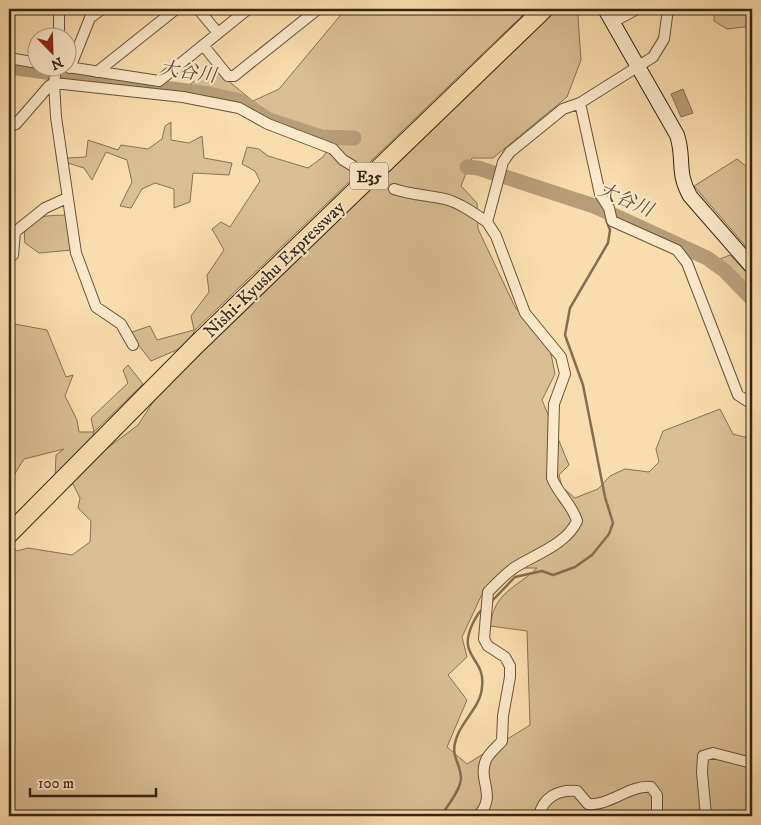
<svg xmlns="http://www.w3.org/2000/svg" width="761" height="825" font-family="'IM FELL DW Pica','Noto Serif JP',serif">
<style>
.green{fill:#d9be93;stroke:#887252;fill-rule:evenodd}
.water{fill:#b79e79;stroke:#836e4f}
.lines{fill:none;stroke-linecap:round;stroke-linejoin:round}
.stream{stroke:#836e4f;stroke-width:2.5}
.river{stroke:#b79e79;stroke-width:15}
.street-tunnel{stroke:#d3b88f;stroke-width:10;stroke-dasharray:10 5;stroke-linecap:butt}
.street-casing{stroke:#675338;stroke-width:12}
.secondary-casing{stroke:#362511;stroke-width:16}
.highway-casing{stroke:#362511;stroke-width:20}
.street{stroke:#fce9ca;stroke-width:10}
.secondary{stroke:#fce9ca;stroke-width:14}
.highway{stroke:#faddae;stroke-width:18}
.labels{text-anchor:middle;stroke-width:4;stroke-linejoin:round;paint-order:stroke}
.shield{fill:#fce9ca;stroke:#716048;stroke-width:1}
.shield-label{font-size:16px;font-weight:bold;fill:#362511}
.street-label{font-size:18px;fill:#362511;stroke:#fce9ca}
.water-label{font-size:19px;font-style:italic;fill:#634f35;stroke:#fce9ca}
</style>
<rect width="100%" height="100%" fill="#faddae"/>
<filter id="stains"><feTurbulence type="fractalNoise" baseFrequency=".004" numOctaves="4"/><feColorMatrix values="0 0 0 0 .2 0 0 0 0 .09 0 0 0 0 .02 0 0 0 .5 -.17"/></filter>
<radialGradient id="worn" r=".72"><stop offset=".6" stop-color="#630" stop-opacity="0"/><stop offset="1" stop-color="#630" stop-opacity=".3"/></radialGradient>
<path class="green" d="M351,9H529L195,330L190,340L202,352L557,9H584L578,17L581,60L567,97L493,158H472L461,186L477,203L478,229L515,307L550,349L555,374L542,400L569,465L559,475L562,487L575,498L598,489L610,476L625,469L649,472L659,462L656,449L663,431L720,409L733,434L752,439V816H9V543L17,551L28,548L72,555L90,542L91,521L78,508L80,498L73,484L66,487L55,477L56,455L64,449L24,459L9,483L14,507L9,512V323L47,330L66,377L73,375L65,396L77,420L79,432H94L91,418L128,383L123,370L128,365L143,384L94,432L91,442L101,453L138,425L159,393L185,362L179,349L151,361L129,333L150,326L157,340L194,330L191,316L209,292L207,275L224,250L212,229L221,222L230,227L260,181L255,171L242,164L247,147L259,149L268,156L308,168L323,157L337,136L273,117L253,101L187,87L214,65L226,79L253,101L279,89L344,11ZM508,568H537C515,589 495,591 490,626L527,631L530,725L467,764L447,747L467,700L448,675L467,657L462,637L483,592Z
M714,9H752V26L727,29L714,21Z
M171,122V140L189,143L202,136L204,158L232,163L229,175L193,173L190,202L174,208V189L155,183L142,189L131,208L120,206L132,182L127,160L106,152L92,180L84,168L68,163L67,158L86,157L88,140L118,150L121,145L148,149L162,139L165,126Z
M737,159L752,171V248L749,250L694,186Z
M68,215L72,250L39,253L25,243C20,213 47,216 68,215Z
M730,255L752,278V295L720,259Z"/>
<path class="water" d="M683,89L693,113L681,117L671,94Z"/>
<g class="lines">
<path class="stream" d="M490,603L515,577L542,571L553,575L575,567L592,555L609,534L613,523L605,497L583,385L565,335L570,308L608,243L610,230L603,211
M441,816C447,806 460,791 461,779C461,761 448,757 458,734C465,718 481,705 482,687C486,657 456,658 473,623C476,617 478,612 484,608"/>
<path class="river" d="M9,67L209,94L240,101L269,120L321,137L354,138
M467,167L478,168L594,206L707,258L725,271L752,299"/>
<path class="street-tunnel" d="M353,166L394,189"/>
<defs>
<path id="street" d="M59,9V38
M198,9L218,33
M613,22L637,9
M203,45L228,76H234L318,9
M9,58L38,63
M68,67L159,81L248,9
M56,68L54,83L183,97L239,108L268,124L333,149L343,160L353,166
M70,68L90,18L102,9
M97,72L176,9
M580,103L600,194L609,208L612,221L677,250L687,263L738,395L752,404
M9,127L16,124L49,86L54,83L56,117L76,253L96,307L121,324L133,345
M394,189C411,195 428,195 445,199C460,203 474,213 487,222
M13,255L15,232L45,208L67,198
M478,816C498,795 477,781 486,760C489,753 497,747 502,741L503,716L510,677V666L505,657L488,646L484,639L488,592C496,584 505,574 514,568C535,554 566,545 577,521C572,504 558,494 552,478L554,404L565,374L561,357L525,313L496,236L487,222L503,162L510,152L563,109L580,103L653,57L664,39L668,9
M539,816C543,797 559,789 577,791L588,804C610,806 629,785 651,787L657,795V816
M706,816L702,772L703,756L713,753L752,763"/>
<path id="secondary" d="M605,9L677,135C685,159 676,171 690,196L752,267"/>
<path id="highway" d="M9,534L196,345L544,9"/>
</defs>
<use href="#street" class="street-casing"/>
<use href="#secondary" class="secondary-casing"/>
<use href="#highway" class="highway-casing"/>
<use href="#street" class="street"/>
<use href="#secondary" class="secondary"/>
<use href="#highway" class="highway"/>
</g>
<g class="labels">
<rect class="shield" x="350" y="162.5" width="38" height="27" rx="4"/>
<g class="shield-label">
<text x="369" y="182">E35</text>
</g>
<g class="street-label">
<text transform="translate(274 269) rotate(-44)" y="6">Nishi-Kyushu Expressway</text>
</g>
<g class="water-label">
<text transform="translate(188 71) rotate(8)" y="7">大谷川</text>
<text transform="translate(626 199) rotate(23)" y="7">大谷川</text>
</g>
</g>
<rect width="761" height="825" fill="none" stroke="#faddae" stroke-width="30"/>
<rect x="10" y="10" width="741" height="805" fill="none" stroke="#362511" stroke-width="2.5"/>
<rect x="15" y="15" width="731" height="795" fill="none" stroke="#362511"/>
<g transform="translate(52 52) rotate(157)"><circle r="24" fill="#fce9ca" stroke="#ad9b80"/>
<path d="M0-4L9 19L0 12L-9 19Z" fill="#8f2418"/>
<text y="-8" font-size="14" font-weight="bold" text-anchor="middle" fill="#362511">N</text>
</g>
<path d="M30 788v8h126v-8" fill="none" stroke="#362511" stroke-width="2.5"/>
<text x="38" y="788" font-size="15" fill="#362511" stroke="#fce9ca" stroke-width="4" paint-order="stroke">100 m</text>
<rect width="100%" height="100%" filter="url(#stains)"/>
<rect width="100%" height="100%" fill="url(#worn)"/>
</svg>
